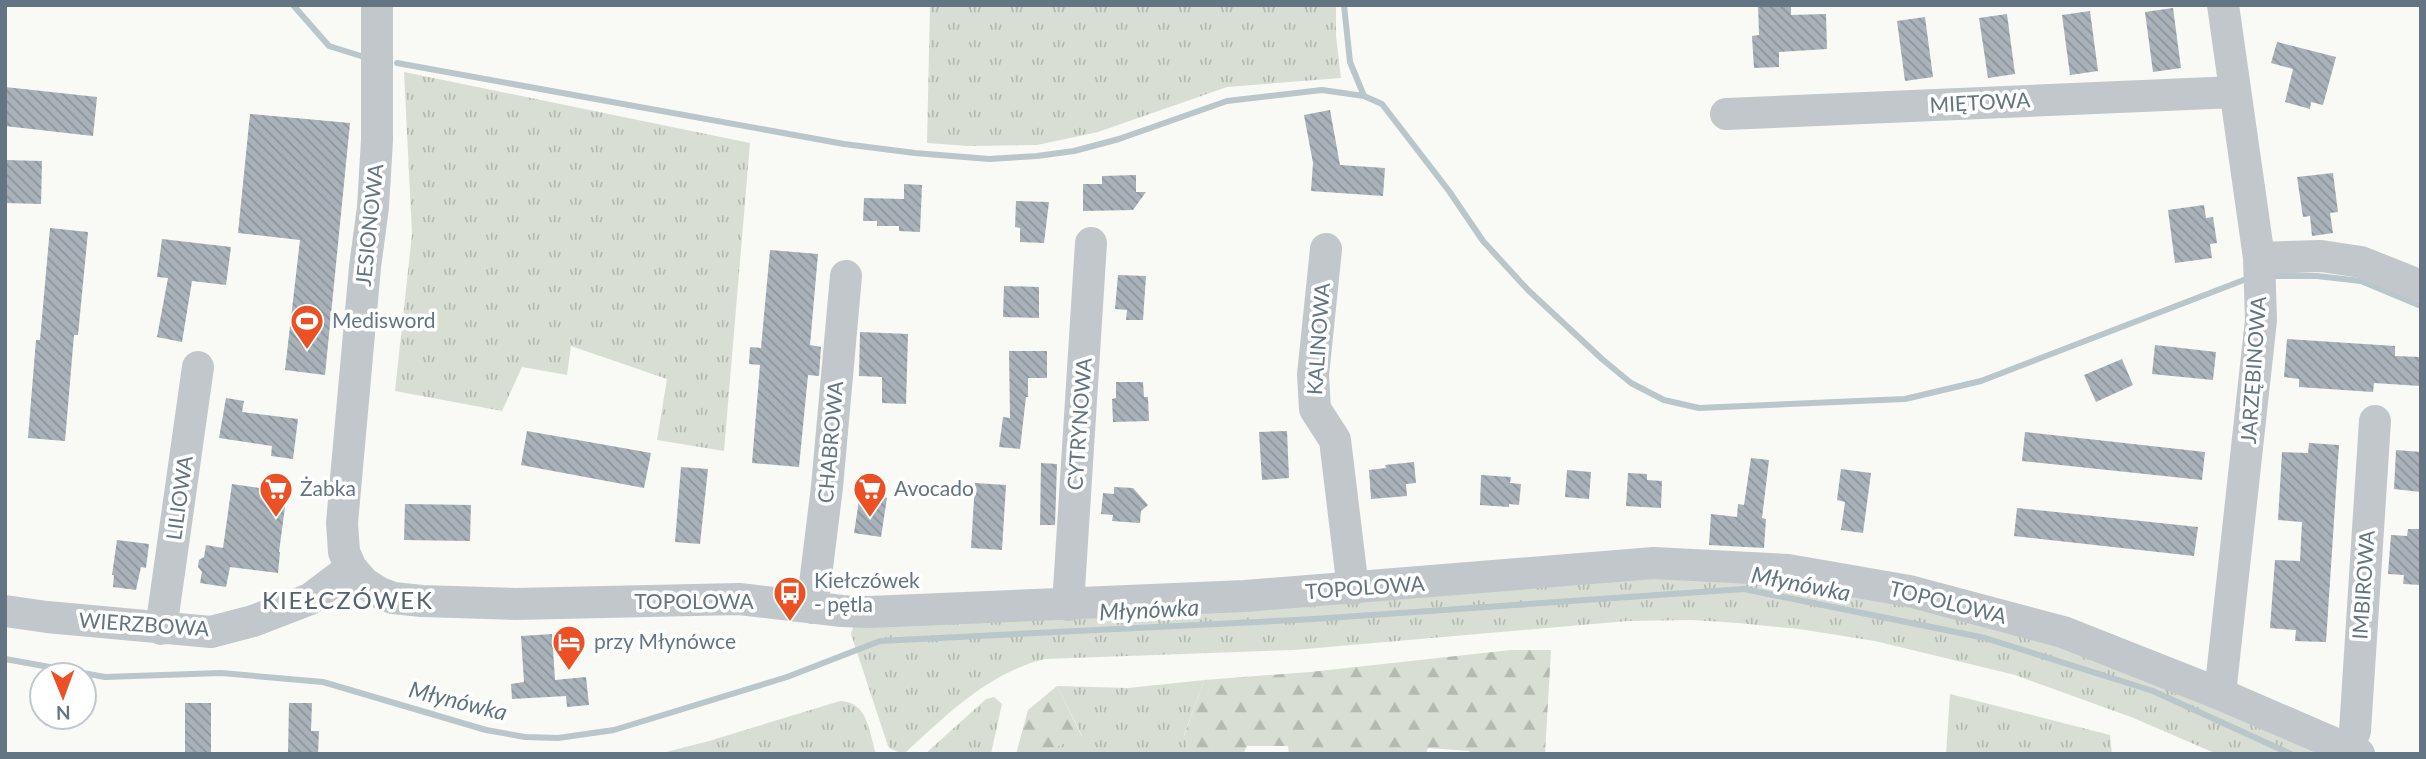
<svg xmlns="http://www.w3.org/2000/svg" width="2426" height="759" font-family="Lato,sans-serif">
<style>
.grass{fill:url(#grass-tufts)}
.forest{fill:url(#forest-firs)}
.lines{fill:none;stroke-linecap:round;stroke-linejoin:round}
.stream{stroke:#b9c6ca;stroke-width:6}
.building{fill:url(#building-back-hatch)}
.minor{stroke:#c2c7cb;stroke-width:32}
.labels{text-anchor:middle;stroke-width:7;stroke-linejoin:round;paint-order:stroke}
.street-label{font-size:21px;fill:#637583;stroke:#fff}
.poi-label{font-size:21px;fill:#637583;stroke:#fff;text-anchor:start}
.water-label{font-size:23px;font-style:italic;fill:#5e757d;stroke:#fff}
.quarter-label{font-size:24px;letter-spacing:2px;fill:#55636e;stroke:#fff}
</style>
<defs>
<pattern id="grass-tufts" width="24" height="20" patternUnits="userSpaceOnUse" patternTransform="scale(1.75)"><rect width="24" height="20" fill="#d9ded5"/><path d="M3 7l-1-3M5 7V3M7 7l1-3M15 17l-1-3M17 17v-4M19 17l1-3" fill="none" stroke="#b4b9b2"/></pattern>
<pattern id="forest-firs" width="22" height="20" patternUnits="userSpaceOnUse" patternTransform="scale(1.75)"><rect width="22" height="20" fill="#d9ded5"/><path d="M5 1l3.5 6h-7zM16 11l3.5 6h-7z" fill="#b4b9b2"/></pattern>
<pattern id="building-back-hatch" width="6" height="6" patternUnits="userSpaceOnUse" patternTransform="scale(1.75)"><rect width="6" height="6" fill="#a9b2b9"/><path d="M-1 5l2 2M0 0l6 6M5-1l2 2" fill="none" stroke="#8d959c"/></pattern>
</defs>
<rect width="100%" height="100%" fill="#f9f9f6"/>
<path class="grass" d="M930,5H1336V36L1341,78L1227,87L1098,132L1037,145L968,146L927,143Z
M404,72L750,143L724,451L657,440L667,379L571,346L567,375L522,367L502,411L395,391L412,234Z
M1617,577L1792,580L1913,606L2035,638L2141,676L2329,754H2217L2131,717L2015,675L1875,641L1799,629L1738,623L1692,620L1628,621L1294,650L1045,659C988,673 948,714 906,752L900,753L889,748L887,743L851,634L854,624Z
M1204,680L1184,735L1189,754H1045V751L1082,736L1057,686L1128,688Z
M1950,694L2110,735L2112,754H1946Z
M994,697L1002,704L991,754H925L986,699Z
M840,701C868,702 869,731 876,754H658L709,741Z"/>
<path class="forest" d="M1511,650H1551L1545,754H1470L1469,751L1428,748L1426,754H1289L1288,746H1247L1243,754H1189L1184,736L1204,680L1310,672Z
M1057,686L1082,737L1045,751V754H1016L1028,710Z"/>
<g class="lines">
<path class="stream" d="M293,5L329,46L364,57
M1344,5L1350,62L1364,96
M397,63L844,144L915,153L989,159L1037,156L1074,151L1119,139L1227,101L1322,90L1364,96L1382,104L1449,191L1483,241L1528,290L1602,359L1631,383L1664,400L1699,408L1905,399L1981,381L2249,278
M2270,276H2317L2361,281L2421,306
M5,659L105,677L221,673L323,682L486,730L525,737L558,738L614,730L787,677L880,641L1314,619L1744,589L1985,638L2153,691L2291,754"/>
</g>
<path class="building" d="M1758,5H1791V15L1826,14L1827,49L1779,52V67L1754,68L1752,36L1759,35Z
M2173,8L2181,68L2153,72L2145,12Z
M2090,11L2098,71L2070,75L2062,15Z
M2007,14L2015,74L1988,78L1979,18Z
M1925,17L1933,77L1905,81L1897,21Z
M2277,42L2336,57L2323,105L2311,102L2310,109L2285,102L2293,69L2271,63Z
M5,87L97,97L93,136L5,126Z
M1330,110L1340,165L1385,168L1383,196L1311,191L1313,163L1304,115Z
M250,114L350,123L325,375L285,370L300,240L238,233Z
M5,160L42,161L41,204L5,203Z
M2333,173L2338,212L2330,213L2333,233L2312,236L2310,216L2303,217L2297,177Z
M1136,175V192H1146L1133,210L1083,211V184H1102V176Z
M904,184L922,185L920,232L899,231V226H877V221H863L864,198L904,199Z
M1016,201L1049,202L1044,243L1020,242V228L1015,227Z
M2204,205L2206,218L2213,217L2217,243L2210,244L2212,258L2175,263L2168,210Z
M50,228L88,232L78,335H74L65,441L28,438L36,340H40Z
M162,239L231,247L226,285L192,281L182,342L157,337L168,278L157,277Z
M770,250L818,254L810,345L821,347L819,376L808,375L799,467L752,463L760,365L749,364L750,347L761,348Z
M1118,275L1146,276L1143,320H1126L1127,310L1115,309Z
M1004,286L1039,287V318L1003,317Z
M860,332L908,334L906,404L882,403V377L859,376Z
M2287,339L2395,346V356L2421,357V386L2374,383L2373,392L2299,387V379L2284,377Z
M2155,345L2216,352L2213,380L2152,374Z
M1009,351H1047V378H1028V397H1026L1020,449L999,447L1003,417L1010,418Z
M2122,359L2133,385L2096,402L2084,375Z
M1116,382H1143L1144,397H1148L1149,421L1113,422L1112,399L1116,398Z
M226,398L244,401L242,412L298,419L293,459L271,456L272,446L219,438Z
M527,431L651,453L644,488L521,465Z
M1287,431L1289,478L1262,480L1259,432Z
M2025,432L2205,452L2202,480L2022,461Z
M2309,443L2339,445L2326,642L2295,641L2296,630L2270,628L2275,560L2300,561L2302,522L2278,520L2282,452L2308,453Z
M2396,450L2421,452V492L2394,489Z
M1751,458L1769,460L1762,518L1766,519L1764,548L1709,545L1711,514L1737,517L1738,504L1744,505Z
M1414,462L1416,483L1406,484L1407,496L1371,499L1369,470L1386,468L1385,465Z
M1041,463L1057,464L1055,525H1040Z
M681,467L708,469L700,544L675,542Z
M1841,469L1871,473L1863,533L1841,530L1845,502L1837,500Z
M1567,470L1591,472L1589,499L1565,497Z
M1628,473L1647,474V480L1662,481L1661,508L1626,506Z
M1481,475L1511,477L1510,483L1521,484L1519,505L1509,504V507L1480,505Z
M975,483L1006,485L1002,550L971,548Z
M232,484L287,492L279,552H280L278,573L230,567L226,587L200,583L202,572L198,567L199,560L204,557L206,545L223,548Z
M1114,487L1133,488L1148,505L1141,511L1140,523L1112,521L1113,515L1101,514L1103,493L1114,494Z
M860,494L887,498L881,537L854,533Z
M405,504L471,505L470,541L404,540Z
M2017,508L2198,527L2194,556L2014,536Z
M2408,529H2421V585L2403,584L2404,575L2388,574L2391,535L2407,536Z
M117,540L149,544L146,568L141,567L136,590L113,587L114,575H112Z
M552,634L555,680L586,677L589,705L567,707L566,696L512,699L511,684L524,682L521,636Z
M185,703H211V754H185Z
M289,703H312L311,731H319L318,754H288Z"/>
<g class="lines">
<path class="minor" d="M377,5V140L373,207L365,267L342,523L344,552L351,568L364,583L380,593L393,598L422,601L515,604L739,599L842,611L869,612L1245,596L1654,563L1788,570L1909,591L2063,632L2220,694L2359,754
M1726,114L2235,92
M1326,249L1313,375L1315,409L1335,440L1353,589
M2259,258L2321,256L2361,262L2421,286
M1068,605L1091,243
M812,608L827,487L846,276
M5,611L47,617L211,632L253,621L310,599L351,568
M161,629L198,367
M2220,694L2261,320L2259,258L2223,5
M2348,749L2355,731L2375,421"/>
</g>
<defs>
<symbol id="stadium-pin" viewBox="-11 -11 22 30"><path d="M0 17L-7.5 6A9.5 9.5 0 1 1 7.5 6Z" fill="#eb5124" stroke="#fff"/><path d="M0-5a6.5 5 0 1 0 0 10a6.5 5 0 1 0 0-10ZM-3.5-1.8h7v3.6h-7Z" fill="#fff"/></symbol>
<symbol id="supermarket-pin" viewBox="-11 -11 22 30"><path d="M0 17L-7.5 6A9.5 9.5 0 1 1 7.5 6Z" fill="#eb5124" stroke="#fff"/><path d="M-6-5.5h2.5l.6 2H6L4.5 2H-2.5L-4.4-4H-6ZM-1.5 3.2a1.3 1.3 0 1 0 .1 0ZM3 3.2a1.3 1.3 0 1 0 .1 0Z" fill="#fff"/></symbol>
<symbol id="bus-pin" viewBox="-11 -11 22 30"><path d="M0 17L-7.5 6A9.5 9.5 0 1 1 7.5 6Z" fill="#eb5124" stroke="#fff"/><path d="M-5-6H5V4H4V6H2V4H-2V6H-4V4H-5ZM-3.5-4V0h7V-4ZM-3.5 1.2v1.5H-2V1.2ZM2 1.2v1.5H3.5V1.2Z" fill="#fff"/></symbol>
<symbol id="hotel-pin" viewBox="-11 -11 22 30"><path d="M0 17L-7.5 6A9.5 9.5 0 1 1 7.5 6Z" fill="#eb5124" stroke="#fff"/><path d="M-6-4.5h1.5V1H6V5H4.5V3h-9V5H-6ZM-4 0a1.8 1.8 0 1 1 3.6 0ZM.5 0V-2.5h3Q6-2.5 6 0Z" fill="#fff"/></symbol>
</defs>
<g fill-rule="evenodd">
<use href="#stadium-pin" x="288" y="302" width="38" height="52"/>
<use href="#supermarket-pin" x="257" y="470" width="38" height="52"/>
<use href="#supermarket-pin" x="851" y="470" width="38" height="52"/>
<use href="#bus-pin" x="771" y="574" width="38" height="52"/>
<use href="#hotel-pin" x="550" y="623" width="38" height="52"/>
</g>
<g class="labels">
<g class="street-label">
<text transform="translate(1980 103) rotate(-3)" y="7">MIĘTOWA</text>
<text transform="translate(370 225) rotate(-84)" y="7">JESIONOWA</text>
<text transform="translate(1319 339) rotate(-86)" y="7">KALINOWA</text>
<text transform="translate(2254 370) rotate(-86)" y="7">JARZĘBINOWA</text>
<text transform="translate(1080 424) rotate(-86)" y="7">CYTRYNOWA</text>
<text transform="translate(831 442) rotate(-85)" y="7">CHABROWA</text>
<text transform="translate(180 498) rotate(-82)" y="7">LILIOWA</text>
<text transform="translate(2364 585) rotate(-86)" y="7">IMBIROWA</text>
<text transform="translate(1365 588) rotate(-4)" y="7">TOPOLOWA</text>
<text x="694" y="609">TOPOLOWA</text>
<text transform="translate(1948 603) rotate(14)" y="7">TOPOLOWA</text>
<text transform="translate(144 625) rotate(4)" y="7">WIERZBOWA</text>
</g>
<g class="poi-label">
<text x="332" y="328">Medisword</text>
<text x="300" y="496">Żabka</text>
<text x="894" y="496">Avocado</text>
<text x="814" y="588">Kiełczówek<tspan x="814" dy="24">- pętla</tspan></text>
<text x="594" y="649">przy Młynówce</text>
</g>
<g class="water-label">
<text transform="translate(1801 584) rotate(11)" y="8">Młynówka</text>
<text transform="translate(1149 610) rotate(-3)" y="8">Młynówka</text>
<text transform="translate(458 701) rotate(14)" y="8">Młynówka</text>
</g>
<g class="quarter-label">
<text x="348" y="609">KIEŁCZÓWEK</text>
</g>
</g>
<rect width="2426" height="759" fill="none" stroke="#637583" stroke-width="14"/>
<g transform="translate(63 696) rotate(179)"><circle r="33" fill="#ffffff" stroke="#c1c8cd" stroke-width="2"/>
<path d="M0-5L12 26L0 18L-12 26Z" fill="#eb5124"/>
<text y="-10" font-size="19" font-weight="bold" text-anchor="middle" fill="#637583">N</text>
</g>
</svg>
